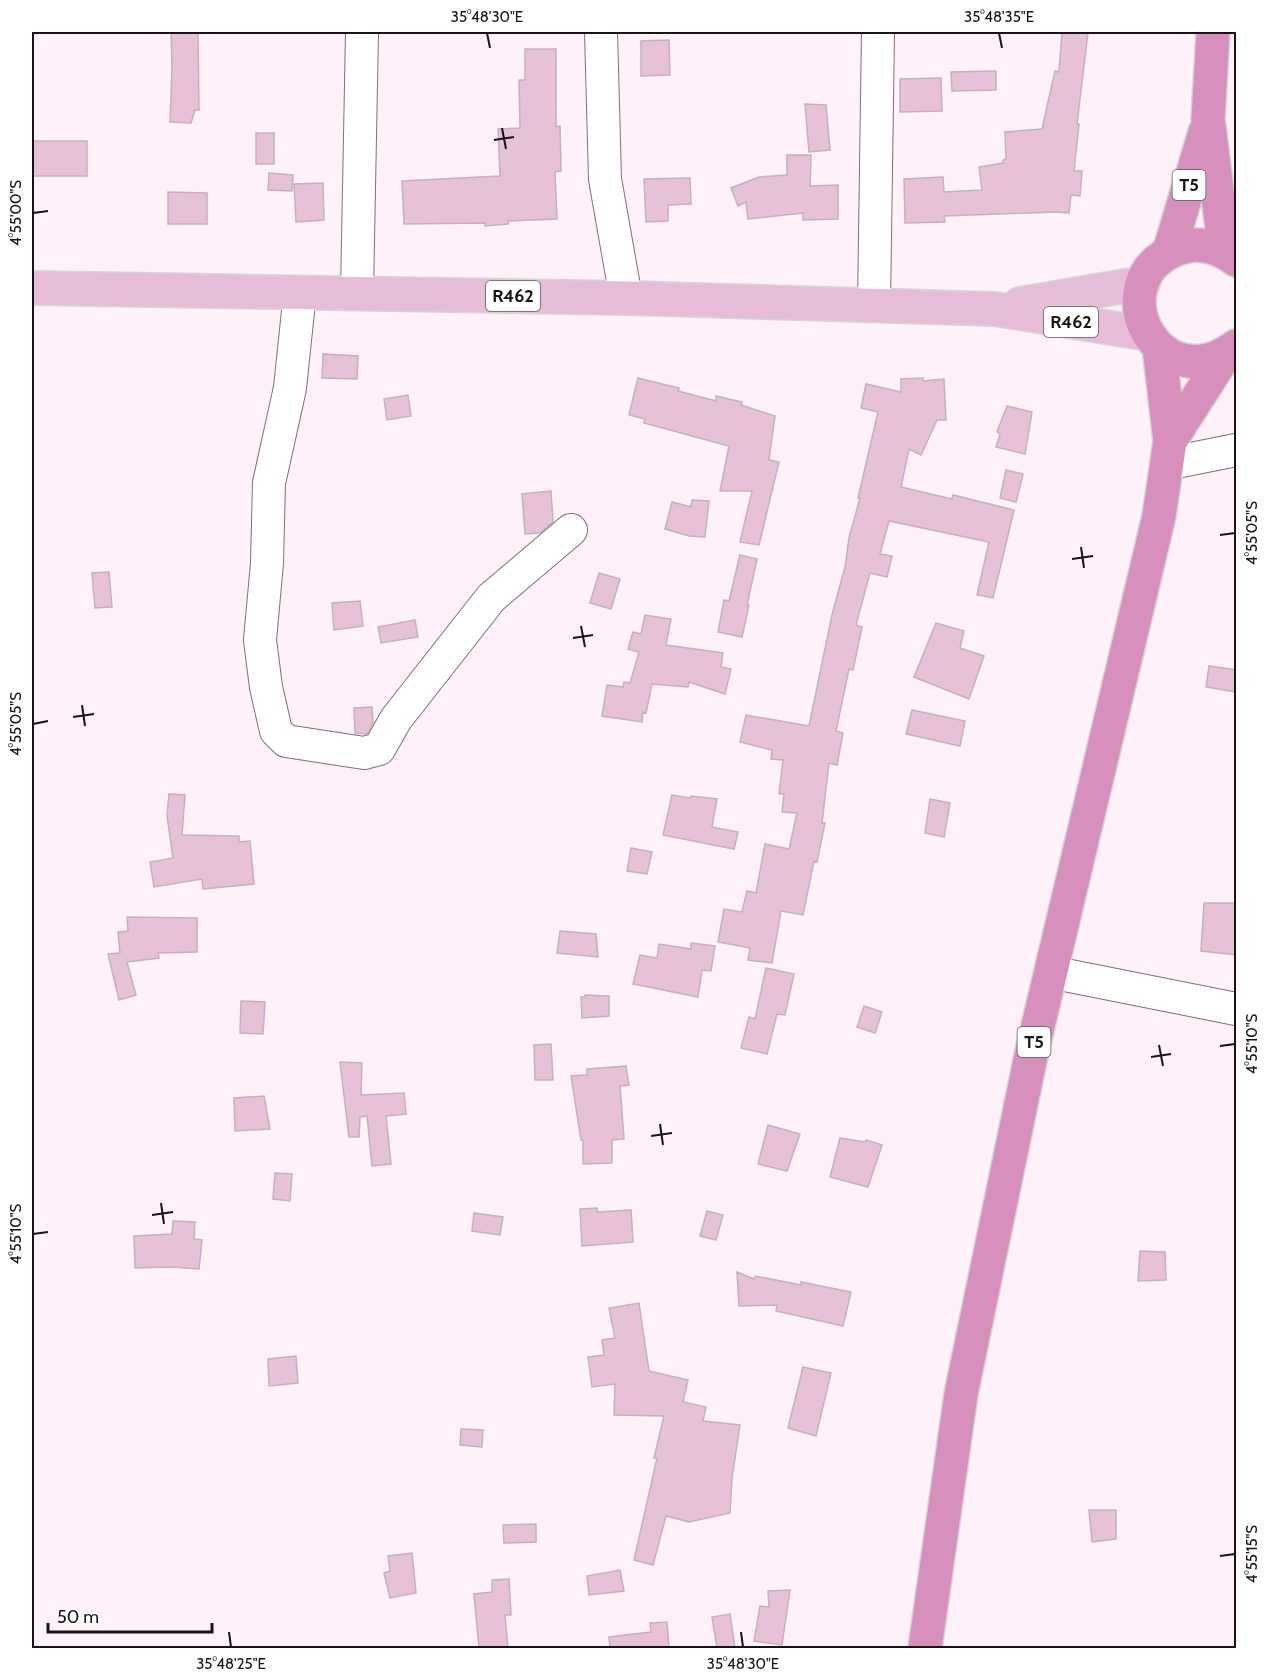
<svg xmlns="http://www.w3.org/2000/svg" width="1268" height="1680" font-family="Cabin,sans-serif">
<style>
.building{fill:#e6c1d8;stroke:#c5b0bc;stroke-width:1.5}
.lines{fill:none;stroke-linecap:round;stroke-linejoin:round}
.minor-casing{stroke:#806c78;stroke-width:34}
.major-casing{stroke:#d6d4d5;stroke-width:36}
.highway-casing{stroke:#d6d4d5;stroke-width:36}
.minor{stroke:#fff;stroke-width:32}
.major{stroke:#e7bcd8;stroke-width:33}
.highway{stroke:#d790be;stroke-width:33}
.ticks{fill:none;stroke:#191216;stroke-width:2}
.labels{text-anchor:middle;stroke-width:6;stroke-linejoin:round;paint-order:stroke}
.shield{fill:#fff;stroke:#5e595c;stroke-width:1.5}
.shield-label{font-size:18px;font-weight:bold;fill:#191216}
.neatline{fill:none;stroke:#191216;stroke-width:2}
.ticks-label{font-size:15px;text-anchor:middle;fill:#191216}
</style>
<rect width="100%" height="100%" fill="#fef1f9"/>
<path class="building" d="M171,32H198L199,110H195L191,123L170,122L172,66Z
M1062,32H1088L1077,124H1079L1074,171H1082L1080,196L1071,195L1069,213L1055,212L944,216L945,222L905,223L904,179L943,177L944,192L982,190L979,167L1003,163V160L1006,159L1005,132L1042,129L1055,71L1059,72Z
M669,40L670,75L641,76V41Z
M525,49H556V127L560,126L561,171L555,172L557,219L508,221V224L485,226V223L404,224L402,181L500,176L498,129L520,128L519,80H525Z
M996,71V90L952,91L951,72Z
M941,78L942,111L900,112V79Z
M805,104L826,105L830,150L809,152Z
M256,133H274V164H256Z
M32,141H87V176H32Z
M787,155H811L810,186L838,185V219L803,220V213L748,219L746,202L738,206L731,188L759,177L787,175Z
M269,173L293,175L292,191L268,190Z
M690,178L691,204L668,205V221L646,222L644,179Z
M323,183L324,220L296,222L294,184Z
M168,192L207,193V224H168Z
M323,354L358,356L357,379L322,378Z
M638,378L679,388L678,391L716,401V396L742,402L741,405L775,416L769,460L779,462L759,545L740,542L752,491H720L729,446L644,423L645,419L629,415Z
M923,378V381L944,379L946,420H937L921,455L909,449L901,487L952,499L953,495L1014,510L993,598L977,595L989,542L889,521L880,554L892,556L887,577L870,573L856,625L862,627L853,670L849,669L836,731L843,733L837,765L829,763L822,823H825L817,862L814,861L803,915L781,911L772,963L748,960L750,948L718,942L724,909L742,912L747,891L756,893L765,844L789,849L797,813L782,812L784,794H779L783,760L771,759L772,750L740,742L746,715L809,726L832,615L845,567L849,538L860,498H858L878,412L861,408L866,384L901,392V379Z
M408,395L411,416L387,420L384,399Z
M1007,406L1032,412L1025,454L996,447L1000,434L997,432Z
M1006,470L1023,474L1016,502L1000,498Z
M551,491L553,522L540,533L525,534L522,494Z
M692,500L709,501L705,537L689,536L665,529L672,502L691,507Z
M740,555L757,559L747,605H749L742,637L718,632L724,600L729,601Z
M109,572L112,607L95,608L92,573Z
M599,573L620,579L611,609L590,603Z
M360,601L363,626L334,630L332,603Z
M645,615L671,619L666,645L723,653L721,667L731,669L725,694L689,682L688,687L652,684L646,713L643,712L642,722L602,716L607,685L623,687L624,682L630,683L639,652L628,649L633,632L641,634Z
M415,620L418,637L381,643L378,627Z
M936,623L964,631L960,648L984,656L969,699L914,677Z
M1209,666L1236,670V692L1206,687Z
M372,707L373,723L367,734L355,733L354,708Z
M912,710L965,721L960,746L906,734Z
M169,794L185,795L182,835L239,836V842L250,841L254,884L203,889L202,879L154,887L150,862L173,858L167,816Z
M672,795L690,798L691,796L717,799L712,827L738,832L734,849L663,835Z
M930,799L950,803L944,837L925,833Z
M631,848L652,852L647,874L627,871Z
M1204,903H1236V955L1201,951Z
M127,917L197,918V952L158,953L159,958L127,962L136,995L119,1000L108,954L120,953L118,932L128,931Z
M560,931L596,934L598,957L557,953Z
M691,943L715,946L711,971L702,970L698,997L633,984L640,955L657,958L659,944L691,949Z
M766,968L794,974L785,1015L777,1014L767,1054L741,1048L749,1017L755,1019Z
M585,995L609,996V1016L582,1018L581,997H585Z
M241,1001L265,1002L263,1034L240,1033Z
M864,1006L882,1012L875,1033L857,1027Z
M551,1044L553,1080H535L534,1045Z
M340,1062L362,1063L361,1095L404,1093L406,1114L386,1116L391,1164L372,1166L367,1116L360,1117L359,1137H349Z
M626,1066L629,1085L620,1086L624,1139L612,1140V1163L583,1164V1140H581L571,1076L587,1075V1069Z
M264,1096L270,1129L235,1131L234,1098Z
M768,1125L800,1134L787,1171L758,1164Z
M840,1138L865,1142L866,1140L882,1145L868,1187L830,1177Z
M275,1173L292,1174L290,1201L273,1199Z
M597,1208V1212L631,1210L633,1242L582,1246L580,1209Z
M707,1211L723,1215L716,1240L700,1236Z
M474,1213L503,1217L500,1235L472,1231Z
M173,1221L195,1222L194,1239L202,1240L199,1269L172,1267L135,1268L134,1236L172,1234Z
M1140,1251L1165,1252L1166,1280L1138,1281Z
M737,1272L754,1279L755,1276L801,1285V1282L851,1292L843,1326L776,1311L777,1305L739,1306Z
M639,1303L649,1371L688,1380L683,1402L706,1407L703,1421L740,1425L732,1478L730,1513L689,1522L666,1516L653,1565L634,1560L657,1458H654L664,1416L614,1415L615,1384L592,1387L588,1357L604,1355L602,1340L615,1338L609,1308Z
M296,1356L298,1383L269,1386L268,1359Z
M803,1367L831,1373L816,1436L788,1428Z
M461,1429L483,1430L482,1447L460,1445Z
M1089,1510H1116V1539L1092,1542Z
M536,1524V1542L504,1543L503,1525Z
M412,1553L416,1593L390,1598L384,1573L390,1571L388,1556Z
M620,1570L624,1591L589,1595L587,1576Z
M509,1579L511,1615H505L508,1648H479L474,1594L492,1592V1580Z
M790,1590L782,1645L754,1641L760,1606L769,1607L768,1591Z
M730,1614L735,1648H717L712,1617Z
M667,1622L669,1648H610L609,1637L651,1632L650,1623Z"/>
<g class="lines">
<defs>
<path id="minor" d="M601,32L605,179L626,298
M300,292L290,388L269,483L267,563L260,640L266,687L276,731L286,741L364,753L379,749L396,719L491,598L571,530
M357,293L362,32
M874,305L878,32
M1166,464L1236,450
M1050,972L1236,1009"/>
<path id="major" d="M32,288L626,298L995,309L1148,334
M1020,304L1143,283"/>
<path id="highway" d="M1213,32L1208,119L1225,252
M1169,252L1205,132
M1236,260C1220,248 1201,241 1180,248C1094,279 1159,405 1236,346
M1170,441L1225,355
M925,1648L961,1394L1032,1051L1159,516L1170,441L1159,347"/>
</defs>
<use href="#minor" class="minor-casing"/>
<use href="#major" class="major-casing"/>
<use href="#highway" class="highway-casing"/>
<use href="#minor" class="minor"/>
<use href="#major" class="major"/>
<use href="#highway" class="highway"/>
</g>
<path class="ticks" d="M487,33L490,48M999,33L1002,48M502,128L506,149M494,140L514,137M33,213L48,211M1220,535L1235,533M1081,547L1084,568M1072,559L1093,556M581,626L585,647M573,638L593,635M82,705L85,726M73,717L94,714M33,724L48,721M1159,1045L1163,1066M1220,1046L1235,1044M1151,1057L1171,1054M660,1124L663,1145M651,1136L672,1133M161,1203L164,1224M152,1215L173,1212M33,1234L48,1232M1220,1556L1235,1554M229,1632L231,1647M741,1632L743,1647"/>
<g class="labels">
<g class="shield">
<rect x="1172.5" y="170" width="33" height="30" rx="4.5"/>
<rect x="486" y="281" width="54" height="30" rx="4.5"/>
<rect x="1044" y="307" width="54" height="30" rx="4.5"/>
<rect x="1017.5" y="1027" width="33" height="30" rx="4.5"/>
</g>
<g class="shield-label">
<text x="1189" y="191">T5</text>
<text x="513" y="302">R462</text>
<text x="1071" y="328">R462</text>
<text x="1034" y="1048">T5</text>
</g>
</g>
<rect width="1268" height="1680" fill="none" stroke="#ffffff" stroke-width="66"/>
<path d="M48 1623v9h164v-9" fill="none" stroke="#191216" stroke-width="3"/>
<text x="57" y="1623" font-size="18" fill="#191216" stroke="#ffffff" stroke-width="4.5" paint-order="stroke">50 m</text>
<rect x="33" y="33" width="1202" height="1614" class="neatline"/>
<g class="ticks-label">
<text x="487" y="22">35°48'30"E</text>
<text x="999" y="22">35°48'35"E</text>
<text transform="translate(16 213) rotate(-90)" y="5">4°55'00"S</text>
<text transform="translate(1252 533) rotate(-90)" y="5">4°55'05"S</text>
<text transform="translate(16 724) rotate(-90)" y="5">4°55'05"S</text>
<text transform="translate(1252 1044) rotate(-90)" y="5">4°55'10"S</text>
<text transform="translate(16 1234) rotate(-90)" y="5">4°55'10"S</text>
<text transform="translate(1252 1554) rotate(-90)" y="5">4°55'15"S</text>
<text x="231" y="1669">35°48'25"E</text>
<text x="743" y="1669">35°48'30"E</text>
</g>
</svg>
